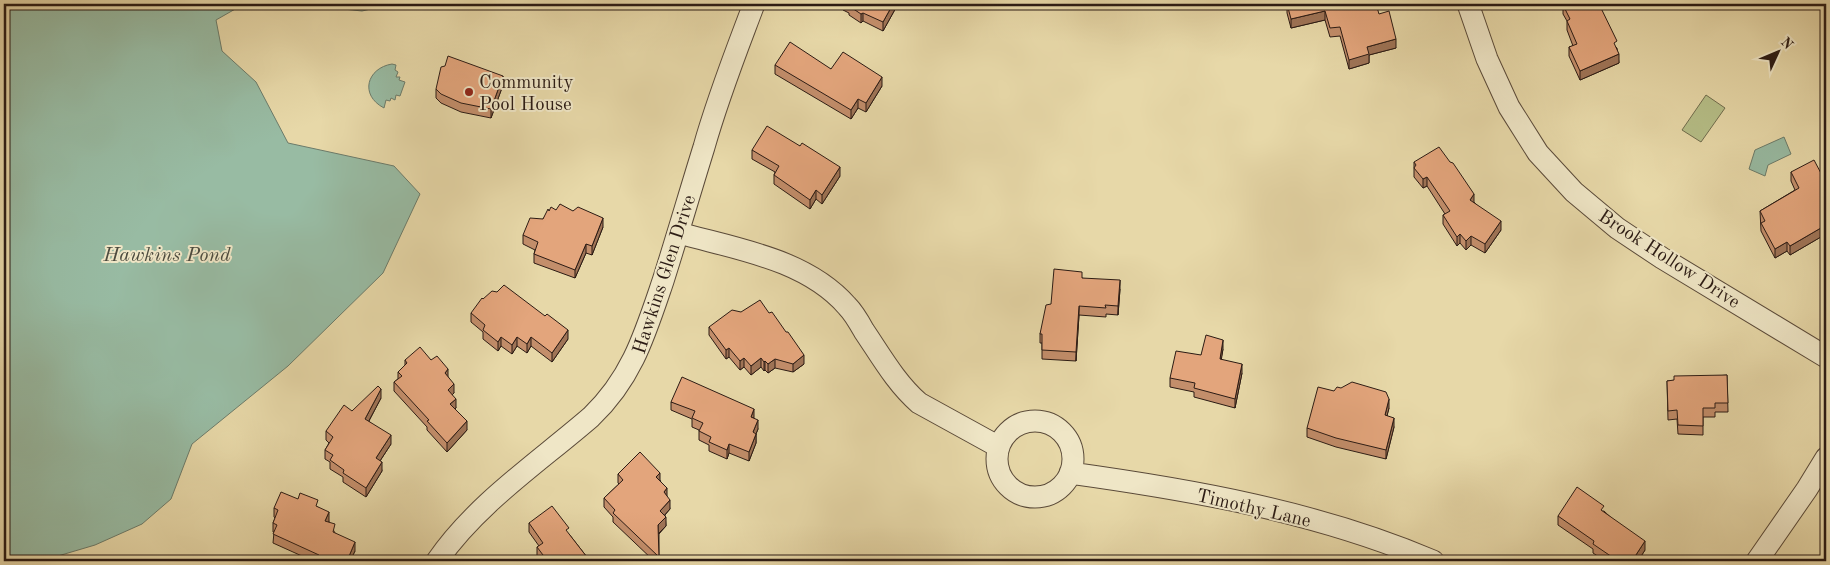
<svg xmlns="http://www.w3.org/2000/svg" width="1830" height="565" font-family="'Old Standard TT',serif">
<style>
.green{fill:#b6bf88;stroke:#706d4e}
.water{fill:#98bba3;stroke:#6c7b6a}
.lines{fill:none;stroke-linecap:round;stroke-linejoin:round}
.minor-casing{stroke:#5a4a39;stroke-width:23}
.minor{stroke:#efe6c6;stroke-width:21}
.wall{fill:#c38e6b;stroke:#2b1b14}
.shaded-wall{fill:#9f7457;stroke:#2b1b14}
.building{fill:#e3a57c;stroke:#2b1b14}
.poi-dot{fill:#8f2418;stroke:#efe6c6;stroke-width:2}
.labels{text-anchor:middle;stroke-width:4;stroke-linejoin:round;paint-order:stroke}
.poi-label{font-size:19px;fill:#2b1b14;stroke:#efe6c6;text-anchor:start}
.street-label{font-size:19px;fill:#2b1b14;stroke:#efe6c6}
.water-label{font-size:20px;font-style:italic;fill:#4c4b3f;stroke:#efe6c6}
</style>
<rect width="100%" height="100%" fill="#e7d8a8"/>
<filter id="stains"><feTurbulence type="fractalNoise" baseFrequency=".004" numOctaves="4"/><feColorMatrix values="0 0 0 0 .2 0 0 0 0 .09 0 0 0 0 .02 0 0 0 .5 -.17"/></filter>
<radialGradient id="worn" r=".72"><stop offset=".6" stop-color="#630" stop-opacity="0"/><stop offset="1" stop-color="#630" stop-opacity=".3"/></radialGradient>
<path class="green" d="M1706,95L1725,108L1701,142L1682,130Z"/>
<path class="water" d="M4,4H244L216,20L222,51L256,82L288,143L394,166L420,194L383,273L288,366L192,444L171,499L142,524L95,545L41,561H4Z
M297,4H392L362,11Z
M392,64L396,65L395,70L398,72L396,77H400L399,80L405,82L400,96L396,95L395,100L391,98L390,101L386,100L384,108C359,95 367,68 392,64Z
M1784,137L1791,154L1768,165L1765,176L1749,169L1755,150Z"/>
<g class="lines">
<defs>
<path id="minor" d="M1468,4L1487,59L1509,107L1538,153L1574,192L1617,228L1662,258L1826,357
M679,233C736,249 806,259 847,306C854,313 859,322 864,331C881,356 896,383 919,403L999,447
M997 459a38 38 0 1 1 76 0a38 38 0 1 1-76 0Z
M1070,473C1193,490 1318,512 1433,561
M437,561C476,504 539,462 591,417C632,378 645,334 663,281C677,237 690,192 704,147C718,97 736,52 754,4
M1757,561L1807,489L1826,458"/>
</defs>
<use href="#minor" class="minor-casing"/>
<use href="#minor" class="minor"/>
</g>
<path class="wall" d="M843,4H898L883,31L863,21L861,23L849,15V13L843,10Z
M1287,4L1379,14L1396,48L1369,55V63L1349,69L1340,36L1330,37L1325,20L1291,28L1287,13Z
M1563,5L1617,48L1619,63L1580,80L1569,56V47L1573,46L1567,30V21L1563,14Z
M775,65L831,69L882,86L866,112L858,108L851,119L775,74Z
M503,85L491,118L461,112L441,103L436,98V89Z
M800,146L840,176L822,204L816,199L810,209L774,184V175L775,172L752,159V150Z
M1414,162L1474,202L1501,230L1485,253L1471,245L1466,250L1460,243L1457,246L1443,224V215L1445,214L1427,186L1423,188L1414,177Z
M1791,172L1823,177L1826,176V234L1790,255L1787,251L1775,258L1761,231L1760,211L1795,190L1791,181Z
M556,210L603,227L592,255L586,253L575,278L534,263V254L535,250L523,244V235L543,219L549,211Z
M1082,278L1120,289L1118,315L1106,314V317L1079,315L1076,361L1042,359V343H1040V334L1051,304Z
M471,313L568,339L552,362L531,346L527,353L517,346L512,354L501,346L498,351L483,339V332L471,322Z
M709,327L804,364L793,372L775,368L768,373L765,370L764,371L761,367L751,375L744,367L740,370L729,357L726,359L709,335Z
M1223,349L1221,359L1242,373L1235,408L1194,397V392L1170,387V378L1201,355Z
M405,360H431L448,377L454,393L452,395L456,408L455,409L467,430L447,452L427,430V427L394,391V382L398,379V372L405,365Z
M1727,375L1728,412H1715V417H1703V435L1678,434L1677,419L1668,420L1667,381Z
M381,398L369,421L391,444L380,461L382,471L366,497L343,482V477L330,469V462L325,459V450L329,443L326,440V431L352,411Z
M671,402L754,418L758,429L756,434V443L749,461L729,453L727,459L709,451V445L699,440V430L692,427V419L671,410Z
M1389,408L1387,415L1394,427L1386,459L1336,447L1307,437V428Z
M618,474L660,480L667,497L670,509L665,515L666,526L659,534V561H654L613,522V517L604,507V498L619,484L618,483Z
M318,507L329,521V522L335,533L355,551L350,561H313L273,543L274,532H273V523L275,518L274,517V508Z
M1604,511L1645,550L1638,561H1605L1593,553V549L1558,525V516Z
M529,523L569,534L590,561H541L537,556V547L539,546L529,532Z"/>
<path class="shaded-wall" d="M893,4H898L883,31V22Z
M1325,11V20L1291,28V19Z
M863,13V21L861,23V14Z
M1396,39V48L1369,55V63L1349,69V60L1367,47Z
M1619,54V63L1580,80V71Z
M503,76V85L491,118V109Z
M882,77V86L866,112V103Z
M858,99V108L851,119V110Z
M840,167V176L822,204V195Z
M1427,177V186L1423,188V179Z
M816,190V199L810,209V200Z
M1474,194V202L1470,209V200Z
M603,218V227L592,255V246Z
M1501,221V230L1485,253V244Z
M1826,225V234L1790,255V246Z
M1460,234V243L1457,246V237Z
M1471,236V245L1466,250V241Z
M1787,242V251L1775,258V249Z
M586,244V253L575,278V270Z
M1120,280V289L1118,315V306Z
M1079,306V315L1076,361V352Z
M568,330V339L552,362V353Z
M501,337V346L498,351V342Z
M517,337V346L512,354V345Z
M531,337V346L527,353V344Z
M1223,340V349L1220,368V359Z
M729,348V357L726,359V350Z
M804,355V364L793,372V364Z
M744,358V367L740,370V361Z
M761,358V367L751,375V366Z
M775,359V368L768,373V364Z
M765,361V370L764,371V362Z
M1242,364V373L1235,408V399Z
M448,369V378L445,373Z
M454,384V393L448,399V390Z
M381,389V398L365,428V419Z
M456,399V408L450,413V404Z
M1389,399V408L1385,424V415Z
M754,409V418L751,417Z
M1394,418V427L1386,459V450Z
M758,420V429L753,441V432Z
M467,421V430L447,452V443Z
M756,434V443L749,461V452Z
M391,435V444L376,467V458Z
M729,444V453L727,459V450Z
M382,462V471L366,497V488Z
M660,473V482L656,477Z
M667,488V497L664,492Z
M670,500V509L660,520V511Z
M329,512V521L325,530V521Z
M666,517V526L658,534V525Z
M1645,541V550L1638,561H1632Z
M355,542V551L350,561H347Z"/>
<path class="building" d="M849,4H893L883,22L863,13L861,14L849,6L850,4Z
M1287,4H1376L1379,14L1389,11L1396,39L1367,47L1369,54L1349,60L1340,27L1330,28L1325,11L1291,19Z
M1566,4H1599L1617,41L1614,43L1619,54L1580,71L1569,47L1577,44L1567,21L1570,19L1563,5Z
M790,42L831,69L843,52L882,77L866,103L858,99L851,110L775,65Z
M448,56L503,76L491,109L461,103L441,94L436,89L441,67L445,66Z
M767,126L800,146L802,143L840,167L822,195L816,190L810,200L774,175L779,166L752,150Z
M1439,147L1450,162L1453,163L1474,194L1470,200L1501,221L1485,244L1471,236L1466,241L1460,234L1457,237L1443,215L1450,211L1427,177L1423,179L1414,168L1416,165L1414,162Z
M1814,160L1823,177L1826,176V225L1790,246L1787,242L1775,249L1761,223L1765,221L1760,211L1799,188L1791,172Z
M560,204L573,211L578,207L603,218L592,246L586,244L575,270L534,254L538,242L523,235L530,218L543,219L548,209L549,211L551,207L556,210Z
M1054,269L1082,272V278L1120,280L1118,306L1105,305L1106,308L1079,306L1076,352L1042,350V334H1040L1046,305L1051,304Z
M504,285L545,316L547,314L568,330L552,353L531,337L527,344L517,337L512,345L501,337L498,342L483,330L485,325L471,313L482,298L483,299L492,291L497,292Z
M760,300L769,313L772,312L786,332H788L804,355L793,364L775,359L768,364L765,361L764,362L761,358L751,366L744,358L740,361L729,348L726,350L709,327L732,310L741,312Z
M1206,335L1223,340L1220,359L1242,364L1235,399L1194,388L1195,383L1170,378L1176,351L1201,355Z
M420,347L431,360L437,356L448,369L445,373L454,384L448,390L456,399L450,404L467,421L447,443L427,421L429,420L394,382L402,376L398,372L407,363L405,360Z
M1727,375L1728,403H1715V408H1703V426L1678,425L1677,410L1668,411L1667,381L1674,380V376Z
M682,377L754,409L751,417L758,420L753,432L756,434L749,452L729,444L727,450L709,442L711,437L699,431L703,423L692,418L695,411L671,402Z
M1352,382L1386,392L1389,399L1385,415L1394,418L1386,450L1336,438L1307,428L1318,387L1334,391L1337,387L1341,388Z
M378,386L381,389L365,419L391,435L376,458L382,462L366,488L343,473L344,470L330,460L333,455L325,450L333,437L326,431L344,405L352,411Z
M640,452L660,473L656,477L667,488L664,492L670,500L660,511L666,517L658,525L659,557L613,513L615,510L604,498L623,480L618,474Z
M1577,487L1604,506L1601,510L1645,541L1632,561H1618L1593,544L1594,541L1558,516Z
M281,492L298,499L300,493L318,500L316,506L329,512L325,521L335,524L333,532L355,542L347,561H327L318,557L319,555L273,534L277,525L273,523L278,510L274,508Z
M552,506L569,528L566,530L590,561H543L546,559L537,547L543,543L529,523Z"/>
<circle class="poi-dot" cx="469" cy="92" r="5"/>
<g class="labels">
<g class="poi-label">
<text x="479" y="88">Community<tspan x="479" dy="22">Pool House</tspan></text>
</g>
<g class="street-label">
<text transform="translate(1670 258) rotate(33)" y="7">Brook Hollow Drive</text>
<text transform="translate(663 274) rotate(-72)" y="7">Hawkins Glen Drive</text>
<text transform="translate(1254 507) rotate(13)" y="7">Timothy Lane</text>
</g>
<g class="water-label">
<text x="167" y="261">Hawkins Pond</text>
</g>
</g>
<rect width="1830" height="565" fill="none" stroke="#e7d8a8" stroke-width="20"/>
<rect x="5" y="5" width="1820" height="555" fill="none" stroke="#2b1b14" stroke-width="2.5"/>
<rect x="10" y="10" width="1810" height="545" fill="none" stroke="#2b1b14"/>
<g transform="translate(1778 52) rotate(46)" stroke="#efe6c6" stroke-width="4" paint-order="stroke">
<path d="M0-4L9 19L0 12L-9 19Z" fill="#2b1b14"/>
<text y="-8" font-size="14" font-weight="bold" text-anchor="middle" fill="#2b1b14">N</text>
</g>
<rect width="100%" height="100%" filter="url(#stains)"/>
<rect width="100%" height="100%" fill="url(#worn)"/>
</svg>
